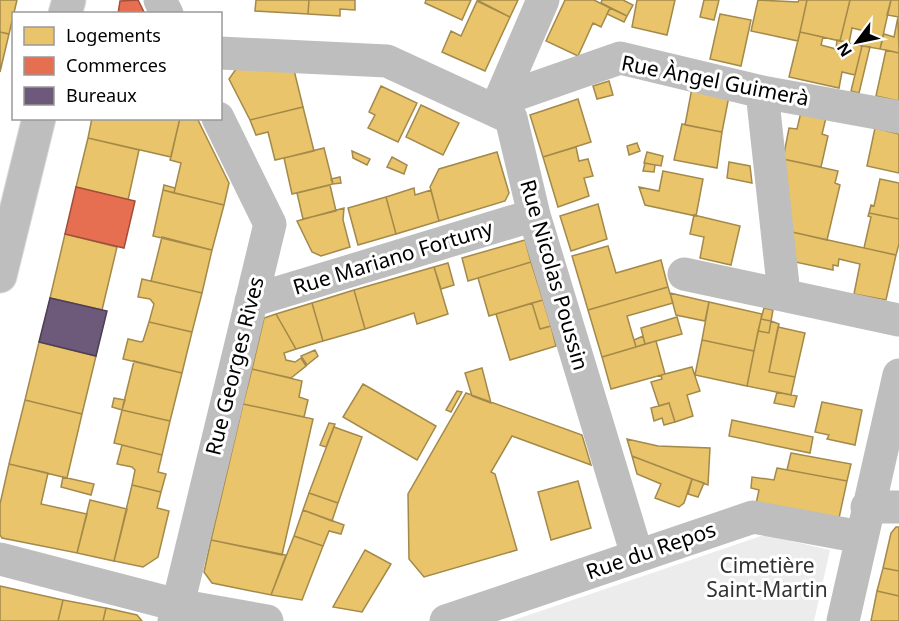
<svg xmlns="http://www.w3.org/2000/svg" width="899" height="621" font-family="'Noto Sans',sans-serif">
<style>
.green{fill:#ececec}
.homes{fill:#e9c46a;stroke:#a3894a;stroke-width:1.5}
.shops{fill:#e76f51;stroke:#a24e39;stroke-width:1.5}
.offices{fill:#6d597a;stroke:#4c3e55;stroke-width:1.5}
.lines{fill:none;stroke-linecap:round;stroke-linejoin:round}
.major-casing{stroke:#dbdbdb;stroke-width:35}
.minor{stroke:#bebebe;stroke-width:33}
.major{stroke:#bebebe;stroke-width:33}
.labels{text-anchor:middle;stroke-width:6;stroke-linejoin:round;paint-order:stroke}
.street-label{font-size:21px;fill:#000;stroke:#fff}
.park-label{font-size:21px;fill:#333;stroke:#fff}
</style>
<rect width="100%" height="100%" fill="#fff"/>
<path class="green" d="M764,535L830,550L814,621H511Z"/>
<path class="homes" d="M0,0H17L9,34L0,32Z
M256,0H309L308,14L255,11Z
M309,0H355V10L340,9V16L308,14Z
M426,0H471L462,20L425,3Z
M477,0H518L510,17Z
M565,0H594L610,8L601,27L593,23L578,56L546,41Z
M602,0H623L633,5L627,16L601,3Z
M637,0H675L667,35L632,27Z
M704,0H719L714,20L700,17Z
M758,0L798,2L799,0H807L798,41L751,31Z
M807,0H850L840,41L800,32Z
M850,0H891L880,49L862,46L865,31L852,28L849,43L840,41Z
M891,0H899V17L887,15Z
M477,1L510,17L485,71L442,52L451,31L461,36Z
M610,8L627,16L624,22L607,14Z
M720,14L751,20L741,66L710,59Z
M898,17L899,53L880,49L884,34L894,37Z
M0,32L9,34L0,72Z
M800,32L823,37L821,45L836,49L837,40L862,46L855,75L842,72L839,88L789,77Z
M862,46L870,47L859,93L851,91Z
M886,50L899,53V101L876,96Z
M236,69L294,70L303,107L250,120L229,79Z
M609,81L613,95L597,99L593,86Z
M381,86L417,103L398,142L368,128L375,115L369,112Z
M692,88L729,96L722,132L685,125Z
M578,99L591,142L543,157L530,115Z
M421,105L459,123L443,155L406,137Z
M303,107L314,151L275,160L268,132L256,135L250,120Z
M801,112L826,118L822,134L828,136L821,167L783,159L789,128L797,129Z
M92,118H180L171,157L88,138Z
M180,118H197L229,183L224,205L174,193L181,163L170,160Z
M682,124L722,132L717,168L674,160Z
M875,128L899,134V173L867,166Z
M88,138L139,150L128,200L76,187Z
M637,143L640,151L629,155L627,146Z
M576,147L579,161L588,159L593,176L584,178L589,196L558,207L543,157Z
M324,148L333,184L292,194L284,158Z
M352,151L370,159L367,165L353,158Z
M497,152L509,193L505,201L439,221L430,187L439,169Z
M647,152L663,156L661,166L644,163Z
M392,157L407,165L404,174L387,167Z
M783,159L838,171L835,183L840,185L827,240L792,232Z
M729,162L750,166L752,183L727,178Z
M645,163L655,165L654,172L643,171Z
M663,171L703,179L696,216L645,205L639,187L659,191Z
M340,177L341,183L333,184L331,179Z
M880,179L899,183V219L869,213L871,205L874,206Z
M164,185L175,188L174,193L163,190Z
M330,185L336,211L303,219L297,193Z
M414,188L415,195L431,190L439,221L396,234L386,197Z
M163,190L224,205L212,250L153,236Z
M386,197L396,234L358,245L348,208Z
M598,204L607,239L571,251L560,216Z
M344,208L343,220L350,247L321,256L312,252L297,221Z
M869,213L899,219V244L896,255L864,248L871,217L868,216Z
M694,215L740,226L731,265L700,258L704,237L690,234Z
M792,232L896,255L886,300L854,294L860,264L839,259L838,266L833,265V270L795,262Z
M65,234L117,247L102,310L50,298Z
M162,237L212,250L202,293L151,281Z
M525,240L531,262L468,281L462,258Z
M608,246L616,273L661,260L668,287L588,310L572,256Z
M531,262L543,300L489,316L478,278Z
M448,263L454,285L441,289L434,267Z
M434,267L448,314L417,324L414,313L365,329L354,290Z
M142,279L202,293L192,332L149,322L154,304L150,299L138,297Z
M668,287L673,303L627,316L636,347L602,357L588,310Z
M354,290L365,329L323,341L312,303Z
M670,293L709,302L705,321L676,315Z
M543,300L551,326L540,329L532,303Z
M709,302L762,314L754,351L702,340Z
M312,303L323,341L296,349L276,314Z
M532,303L540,329L551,326L556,346L510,360L496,314Z
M764,308L773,310L771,321L761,319Z
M276,314L296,349L284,353L286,360L295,362L301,358L306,366L291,378L252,369L264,318Z
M677,317L682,334L645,344L641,328Z
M761,319L771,321L769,333L758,331Z
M771,321L779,324L769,372L795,377L791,395L747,386L758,331L769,333Z
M149,322L192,332L182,373L123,359L128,339L141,342L143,341Z
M778,327L805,333L795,377L769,372Z
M643,336L645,344L636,347L634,340Z
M702,340L754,351L747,386L695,375Z
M656,341L665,374L611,389L602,357Z
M39,342L96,356L82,414L25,400Z
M315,350L318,356L307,365L301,356Z
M134,361L182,373L170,421L122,410Z
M692,367L700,391L687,395L693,416L675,422L669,403L659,406L651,382L662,379L661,375Z
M482,368L491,403L472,396L465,373Z
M252,369L302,381L299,397L308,400L304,417L243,404Z
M363,384L436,426L417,460L343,417Z
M457,391L462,392L451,412L446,410Z
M777,392L797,396L794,407L774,403Z
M466,393L582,435L591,465L512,436L491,472L495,474L517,550L424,577L409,559L408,494Z
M114,398L125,400L122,410L112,407Z
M25,400L82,414L67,478L9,464Z
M822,402L862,410L855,445L827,439L829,435L815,432Z
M669,403L675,422L664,425L662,418L654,421L651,408Z
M243,404L313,419L282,555L211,540Z
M122,410L170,421L162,455L114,443Z
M732,420L813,437L810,453L729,436Z
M329,423L335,424L326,447L320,445Z
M334,427L362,437L338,503L309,493Z
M627,439L658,446L710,448L708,485L632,456Z
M122,445L162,455L158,472L166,474L161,492L132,485L135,470L132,467L117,464Z
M791,453L851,464L847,481L787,470Z
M632,456L692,479L684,503L679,507L655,498L661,484L637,474Z
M9,464L48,473L41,504L87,514L77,553L2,538L0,535V504Z
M777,468L847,481L839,518L756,504L759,490L751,488L752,477L774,480Z
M63,477L94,484L91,495L61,487Z
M692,479L704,483L698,497L688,494Z
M578,481L591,528L551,540L538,492Z
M132,485L161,492L157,508L169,511L158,557L143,567L114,561Z
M309,493L338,503L332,521L303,510Z
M90,500L127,509L114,561L77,553Z
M303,510L344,525L341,534L329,531L323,546L294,536Z
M896,527H899V571L883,568L891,533Z
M294,536L323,546L302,600L271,595Z
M211,540L286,555L271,595L212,583L204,572Z
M365,550L391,564L362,612L333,607Z
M883,568L899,571V596L877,591Z
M0,586L63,600L58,621H0Z
M877,591L899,596V621H871Z
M63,600L106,608L103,621H58Z
M106,608L137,615L142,621H103Z"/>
<path class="shops" d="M138,0L145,14H118L120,1Z
M76,187L135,201L124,248L65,234Z"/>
<path class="offices" d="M50,298L107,311L96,356L39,342Z"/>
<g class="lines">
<defs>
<path id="major" d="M65,14L69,0
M0,276L39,118"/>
</defs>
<use href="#major" class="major-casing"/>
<path class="minor" d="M160,0L167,14
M220,53L387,61L511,118
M762,92L784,294
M500,100L511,118L534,215L637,555
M500,100L620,58L762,92L899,117
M500,100L543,0
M684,274L899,320
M251,301L534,215
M867,507H899
M0,559L177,605L267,621
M174,621L270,224L218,118
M446,621L753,517L861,537
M843,621L899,375"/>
<use href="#major" class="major"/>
</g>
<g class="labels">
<g class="street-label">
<text transform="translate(715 81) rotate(11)" y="7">Rue Àngel Guimerà</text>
<text transform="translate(393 258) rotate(-17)" y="7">Rue Mariano Fortuny</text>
<text transform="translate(554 275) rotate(74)" y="7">Rue Nicolas Poussin</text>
<text transform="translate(235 366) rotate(-76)" y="7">Rue Georges Rives</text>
<text transform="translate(651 551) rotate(-19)" y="7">Rue du Repos</text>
</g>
<g class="park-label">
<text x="767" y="573">Cimetière<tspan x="767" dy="24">Saint-Martin</tspan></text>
</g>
</g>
<rect x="12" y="12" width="210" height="108" fill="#ffffff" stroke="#999999" stroke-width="1.5"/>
<rect x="24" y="27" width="30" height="18" fill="#e9c46a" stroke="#999999" stroke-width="1.5"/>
<text x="66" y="42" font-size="18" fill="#000000">Logements</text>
<rect x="24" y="57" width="30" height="18" fill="#e76f51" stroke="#999999" stroke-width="1.5"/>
<text x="66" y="72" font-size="18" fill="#000000">Commerces</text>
<rect x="24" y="87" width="30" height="18" fill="#6d597a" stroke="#999999" stroke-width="1.5"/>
<text x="66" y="102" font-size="18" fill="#000000">Bureaux</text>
<g transform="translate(857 42) rotate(238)" stroke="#ffffff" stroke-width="4.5" paint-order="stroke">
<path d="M0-4.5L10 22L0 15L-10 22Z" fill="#000000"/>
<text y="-9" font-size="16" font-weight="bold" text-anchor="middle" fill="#000000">N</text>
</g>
</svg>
